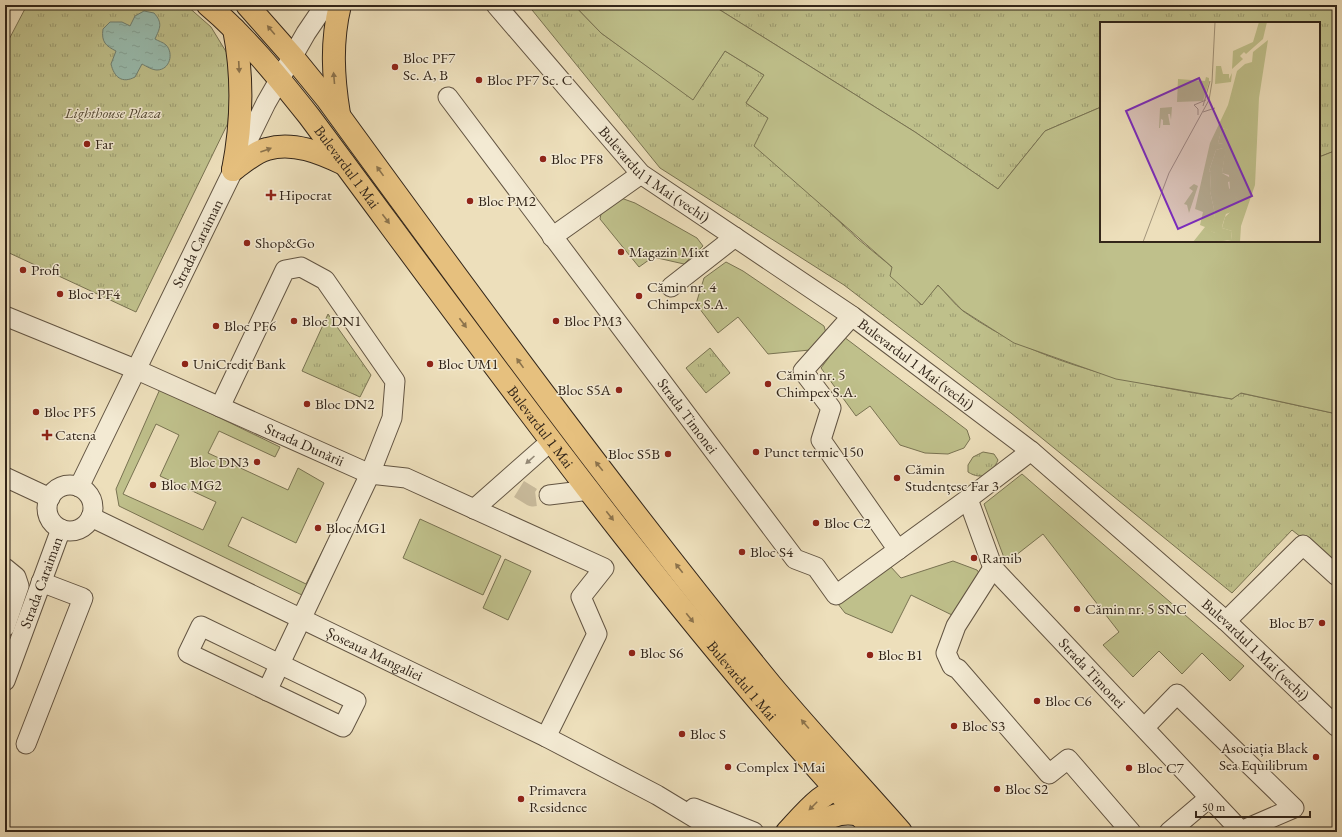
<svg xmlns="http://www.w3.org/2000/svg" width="1342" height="837" font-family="'EB Garamond',serif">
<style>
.grass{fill:url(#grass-tufts);stroke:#797352}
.garden{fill:#bfc08b;stroke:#797352;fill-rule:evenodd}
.water{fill:url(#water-ripples);stroke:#708174}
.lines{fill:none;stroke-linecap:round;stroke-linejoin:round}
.minor-tunnel{stroke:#c8ba9b;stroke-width:19;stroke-dasharray:19 10;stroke-linecap:butt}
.minor-casing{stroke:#625442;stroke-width:21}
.major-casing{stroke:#33261a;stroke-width:24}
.minor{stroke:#f3ead3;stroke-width:19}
.major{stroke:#e6c07e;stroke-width:22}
.oneway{fill:#8c734c}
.oneway2{fill:#938876}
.poi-dot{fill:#8f2418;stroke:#f3ead3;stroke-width:1.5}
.labels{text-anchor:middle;stroke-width:3;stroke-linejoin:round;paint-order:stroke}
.poi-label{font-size:15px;fill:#33261a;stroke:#f3ead3;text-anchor:start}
.park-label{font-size:15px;font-style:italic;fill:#564c36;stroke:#f3ead3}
.street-label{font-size:15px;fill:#33261a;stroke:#f3ead3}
.inset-road{fill:none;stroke:#a3957b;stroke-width:1}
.view{fill:#7b2cbf;fill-opacity:0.15;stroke:#7b2cbf;stroke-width:2}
.inset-edge{fill:none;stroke:#33261a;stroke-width:2}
</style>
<defs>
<pattern id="grass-tufts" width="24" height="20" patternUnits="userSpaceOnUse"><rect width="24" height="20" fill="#bfc08b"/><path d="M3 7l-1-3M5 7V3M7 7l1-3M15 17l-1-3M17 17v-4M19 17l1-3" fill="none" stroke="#9c9c71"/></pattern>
<pattern id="water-ripples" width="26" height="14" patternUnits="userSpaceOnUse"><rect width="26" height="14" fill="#99bdb0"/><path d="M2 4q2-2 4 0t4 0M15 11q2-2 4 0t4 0" fill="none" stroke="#84a297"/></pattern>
</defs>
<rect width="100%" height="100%" fill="#eddfbb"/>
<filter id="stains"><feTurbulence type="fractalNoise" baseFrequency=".005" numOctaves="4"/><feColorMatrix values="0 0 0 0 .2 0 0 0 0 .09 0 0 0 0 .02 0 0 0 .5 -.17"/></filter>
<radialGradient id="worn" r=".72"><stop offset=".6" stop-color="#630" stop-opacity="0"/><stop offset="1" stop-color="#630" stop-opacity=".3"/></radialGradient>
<path class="grass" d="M27,5H186L211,27L233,63L228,123L136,312L5,251V47Z
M528,5H574L601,33L693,99L725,51L764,75L746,103L768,118L811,195L858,239L892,267L921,305L938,285C946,293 954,304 963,311C1040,366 1140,385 1232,399L1240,393L1337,414V566L1292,530L1232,593L1011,413L844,285L660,168Z
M712,5H1333L1337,9V150L1319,157V23H1101V107L1045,131L998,189L915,132Z
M328,314L371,375L360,397L302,371Z
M710,348L730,373L706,393L686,368Z
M983,452L994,454L998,460C992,474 982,481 968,472V465L973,457Z"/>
<path class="garden" d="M574,5H712L915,132L998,189L1045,131L1101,107V241H1319V157L1337,150V414L1241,393L1232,399L1116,379L1014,343L962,310L938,285L922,305L890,276L892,267L754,146L768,118L746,103L764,75L725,51L693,100L601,33Z
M621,198L635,203L697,238L703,246L684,264L653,257L639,267L600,219L601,214Z
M726,262L743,271L824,326L826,333L810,350L768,354L738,317L718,333L696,304L704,278Z
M844,337L967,430L970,439L964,448L948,454L925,453L900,445L870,406L856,416L821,368Z
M160,389L280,447L275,457L219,431L208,453L288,490L298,468L324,483L296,543L242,517L228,546L306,584L328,540L333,544L306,597L119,506L116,489ZM156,424L179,435L160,476L216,502L203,530L123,494Z
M1022,474L1244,666L1230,681L1202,653L1182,674L1159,651L1133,677L1103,645L1119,632L1043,534L1006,563L984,504Z
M420,519L501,556L483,595L403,558Z
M505,559L531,571L508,620L483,608Z
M953,561L977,570L982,577L954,616L911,595L892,633L845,613L838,604L890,566L901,578Z"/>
<path class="water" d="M144,11L154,13C163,23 160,28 155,39C158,41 163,42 166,45C174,53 170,70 157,70C152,70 146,66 142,64L135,77C122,84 114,77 111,64L116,51C106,46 101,42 103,29L110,22H122L130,26L135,16Z"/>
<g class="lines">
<path class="minor-tunnel" d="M519,489L532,497L549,495"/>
<defs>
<g id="minor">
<path id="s1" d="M496,5L641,174L852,316L1031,451L1226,621L1337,727"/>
<path id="s2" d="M448,97L795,559L816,567L836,595L968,499"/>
<path d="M552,237L641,174"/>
<path d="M671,287L735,237"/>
<path id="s3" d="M5,316L135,369L370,474L406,478L604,568L581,597L597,634L546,737"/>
<path d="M852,316L803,371L831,408L821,440L898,550"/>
<path d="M220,407L285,270L301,267L325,280L395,381L392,418L370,474L267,691"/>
<path id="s4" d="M1031,451L968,499L993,568L1241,831L1294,808L1177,694L1144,728"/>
<path d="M5,477L50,498"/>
<circle cx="70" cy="508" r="23"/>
<path id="s5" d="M79,487L266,103L306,33L325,5"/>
<path d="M549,495L590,490"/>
<path d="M474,509L551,441"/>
<path id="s6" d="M91,517L546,737L657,795L718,832"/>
<path d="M5,568L16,577L19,586L5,627"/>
<path d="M993,568L956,626L946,653L952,666L958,669L1049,774L1068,759L1131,832"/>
<path d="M1226,621L1303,545L1337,576"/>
<path d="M201,626L356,701L343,727L188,653Z"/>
<path id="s7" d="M5,681L61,529"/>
<path d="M26,744L83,598L41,582"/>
<path d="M694,808L754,832"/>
<path d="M1169,832L1209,798"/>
</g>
<g id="major">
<path id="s8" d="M208,5C246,37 278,77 309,116C490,359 667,609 875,832"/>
<path d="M247,5L292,56L327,99C471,297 616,495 771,685C813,735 858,783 901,832"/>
<path d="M339,114C333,77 331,42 340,5"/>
<path d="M233,170C242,124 243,75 234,29"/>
<path d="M233,170C243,163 255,152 267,149C293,141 321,153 344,164"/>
<path d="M787,832C802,816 826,785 849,787"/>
<path d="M808,832C823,819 839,810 859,815"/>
</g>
</defs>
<use href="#minor" class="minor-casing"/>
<use href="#major" class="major-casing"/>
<use href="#minor" class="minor"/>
<use href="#major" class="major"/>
</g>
<defs><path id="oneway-solid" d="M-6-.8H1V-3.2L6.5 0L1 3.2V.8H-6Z"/></defs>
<g class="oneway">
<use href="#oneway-solid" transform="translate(271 30) rotate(-130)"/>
<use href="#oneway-solid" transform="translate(239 67) rotate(87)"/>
<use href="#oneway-solid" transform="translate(334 78) rotate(-95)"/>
<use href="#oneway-solid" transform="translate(266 150) rotate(-20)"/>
<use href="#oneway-solid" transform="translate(380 171) rotate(-126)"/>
<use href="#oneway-solid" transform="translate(386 219) rotate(53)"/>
<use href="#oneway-solid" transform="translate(463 323) rotate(53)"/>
<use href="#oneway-solid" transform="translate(520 363) rotate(-126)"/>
<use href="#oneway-solid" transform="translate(599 466) rotate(-129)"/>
<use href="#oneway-solid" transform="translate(610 516) rotate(52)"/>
<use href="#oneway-solid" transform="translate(679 568) rotate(-128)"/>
<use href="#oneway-solid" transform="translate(690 618) rotate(51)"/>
<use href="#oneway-solid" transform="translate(805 724) rotate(-131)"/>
<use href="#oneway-solid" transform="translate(813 806) rotate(135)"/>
</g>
<use class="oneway2" href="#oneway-solid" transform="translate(530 460) rotate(138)"/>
<g class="poi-dot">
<circle cx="395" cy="67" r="4"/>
<circle cx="479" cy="80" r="4"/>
<circle cx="87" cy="144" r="4"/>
<circle cx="543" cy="159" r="4"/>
<path d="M269 189h4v4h4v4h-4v4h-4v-4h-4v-4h4z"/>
<circle cx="470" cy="201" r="4"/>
<circle cx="247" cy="243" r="4"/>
<circle cx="621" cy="252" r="4"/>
<circle cx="23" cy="270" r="4"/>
<circle cx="60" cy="294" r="4"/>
<circle cx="639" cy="296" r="4"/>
<circle cx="294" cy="321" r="4"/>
<circle cx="556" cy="321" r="4"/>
<circle cx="216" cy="326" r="4"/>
<circle cx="185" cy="364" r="4"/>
<circle cx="430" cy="364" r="4"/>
<circle cx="768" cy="384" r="4"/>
<circle cx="619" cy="390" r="4"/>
<circle cx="307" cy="404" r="4"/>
<circle cx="36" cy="412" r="4"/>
<path d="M45 429h4v4h4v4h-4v4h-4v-4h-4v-4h4z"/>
<circle cx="756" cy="452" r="4"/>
<circle cx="668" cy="454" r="4"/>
<circle cx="257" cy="462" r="4"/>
<circle cx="897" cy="478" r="4"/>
<circle cx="153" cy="485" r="4"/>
<circle cx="816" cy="523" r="4"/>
<circle cx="318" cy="528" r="4"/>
<circle cx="742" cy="552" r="4"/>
<circle cx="974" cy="558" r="4"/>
<circle cx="1077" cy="609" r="4"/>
<circle cx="1322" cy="623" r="4"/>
<circle cx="632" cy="653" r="4"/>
<circle cx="870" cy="655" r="4"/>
<circle cx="1037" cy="701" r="4"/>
<circle cx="954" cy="726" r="4"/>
<circle cx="682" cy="734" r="4"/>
<circle cx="1316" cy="757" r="4"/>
<circle cx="728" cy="767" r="4"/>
<circle cx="1129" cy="768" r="4"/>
<circle cx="997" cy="789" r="4"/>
<circle cx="521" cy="799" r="4"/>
</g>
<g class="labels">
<g class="poi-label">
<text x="403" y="63">Bloc PF7<tspan x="403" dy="17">Sc. A, B</tspan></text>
<text x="487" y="85">Bloc PF7 Sc. C</text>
<text x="95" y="149">Far</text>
<text x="551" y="164">Bloc PF8</text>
<text x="279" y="200">Hipocrat</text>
<text x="478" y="206">Bloc PM2</text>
<text x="255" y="248">Shop&amp;Go</text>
<text x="629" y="257">Magazin Mixt</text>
<text x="31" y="275">Profi</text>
<text x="647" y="292">Cămin nr. 4<tspan x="647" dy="17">Chimpex S.A.</tspan></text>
<text x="68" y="299">Bloc PF4</text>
<text x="302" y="326">Bloc DN1</text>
<text x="564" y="326">Bloc PM3</text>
<text x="224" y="331">Bloc PF6</text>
<text x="193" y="369">UniCredit Bank</text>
<text x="438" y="369">Bloc UM1</text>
<text x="776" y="380">Cămin nr. 5<tspan x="776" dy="17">Chimpex S.A.</tspan></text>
<text x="611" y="395" text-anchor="end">Bloc S5A</text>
<text x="315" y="409">Bloc DN2</text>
<text x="44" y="417">Bloc PF5</text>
<text x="55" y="440">Catena</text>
<text x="764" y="457">Punct termic 150</text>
<text x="660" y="459" text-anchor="end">Bloc S5B</text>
<text x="249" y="467" text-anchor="end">Bloc DN3</text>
<text x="905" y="474">Cămin<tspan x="905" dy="17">Studențesc Far 3</tspan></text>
<text x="161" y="490">Bloc MG2</text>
<text x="824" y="528">Bloc C2</text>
<text x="326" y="533">Bloc MG1</text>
<text x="750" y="557">Bloc S4</text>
<text x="982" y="563">Ramib</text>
<text x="1085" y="614">Cămin nr. 5 SNC</text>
<text x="1314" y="628" text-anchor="end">Bloc B7</text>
<text x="640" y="658">Bloc S6</text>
<text x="878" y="660">Bloc B1</text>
<text x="1045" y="706">Bloc C6</text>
<text x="962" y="731">Bloc S3</text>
<text x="690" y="739">Bloc S</text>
<text x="1308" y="753" text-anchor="end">Asociația Black<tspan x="1308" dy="17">Sea Equilibrum</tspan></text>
<text x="736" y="772">Complex 1 Mai</text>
<text x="1137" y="773">Bloc C7</text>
<text x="1005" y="794">Bloc S2</text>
<text x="529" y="795">Primavera<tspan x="529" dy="17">Residence</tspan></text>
</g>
<g class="park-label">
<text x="113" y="118">Lighthouse Plaza</text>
</g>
<g class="street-label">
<text dy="5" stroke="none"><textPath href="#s8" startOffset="214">Bulevardul 1 Mai</textPath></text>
<text dy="5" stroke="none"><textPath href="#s1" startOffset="233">Bulevardul 1 Mai (vechi)</textPath></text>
<text dy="5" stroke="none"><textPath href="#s5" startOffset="271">Strada Caraiman</textPath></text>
<text dy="5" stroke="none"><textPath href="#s1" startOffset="557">Bulevardul 1 Mai (vechi)</textPath></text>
<text dy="5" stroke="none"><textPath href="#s2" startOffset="399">Strada Timonei</textPath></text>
<text dy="5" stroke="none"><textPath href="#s8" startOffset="538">Bulevardul 1 Mai</textPath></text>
<text dy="5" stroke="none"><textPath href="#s3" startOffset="326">Strada Dunării</textPath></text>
<text dy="5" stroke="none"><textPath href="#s7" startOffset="105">Strada Caraiman</textPath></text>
<text dy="5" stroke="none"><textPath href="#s1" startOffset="1001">Bulevardul 1 Mai (vechi)</textPath></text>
<text dy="5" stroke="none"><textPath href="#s6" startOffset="315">Șoseaua Mangaliei</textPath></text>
<text dy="5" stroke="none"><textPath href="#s4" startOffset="297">Strada Timonei</textPath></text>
<text dy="5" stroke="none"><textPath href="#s8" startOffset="862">Bulevardul 1 Mai</textPath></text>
</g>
</g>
<g transform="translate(1100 22)">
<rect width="220" height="220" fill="#eddfbb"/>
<path d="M159,0H167L163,17L146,32L144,30L140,34L143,37L132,47L133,29L153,20ZM168,18L159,76L155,163L141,204L140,220H123L131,218L132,209L122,206L125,195L140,181L130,169L129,153L122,151L128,108L122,106L118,121L123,122V126L116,128L109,149L111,150L110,169L115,192L111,209L115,211V220H93L105,205L100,203L103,190L95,187L110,121L128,83L137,49L145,42L152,40L153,30ZM116,44H121L123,52H129V57L132,51L131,60L115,62ZM106,55L109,56V60L103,79L77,80L78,57L105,59Z" fill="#bfc08b"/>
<path d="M72,85L71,98L70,92H68L70,103H63V98L61,97L60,106H65H59L60,86ZM122,106L129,108L122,151L134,158L128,160L129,166L140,181L137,188L126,192L123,201L122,206L132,209L131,218L115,220V211L110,209L115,192L110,169L111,150L109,149L116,128L123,126V122L118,121ZM94,162L98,164L89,191L87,183L84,182L93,169L89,166Z" fill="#bfc08b"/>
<path class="inset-road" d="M103,84L110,59M103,90L115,86M98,93V87L94,83L106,78M43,220L69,151L109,78L112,60L115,0"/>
<path class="view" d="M99,56L152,174L78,207L26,89Z"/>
<rect width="220" height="220" class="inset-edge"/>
</g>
<rect width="1342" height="837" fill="none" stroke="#eddfbb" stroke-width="20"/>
<rect x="6" y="6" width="1330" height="825" fill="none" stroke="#33261a" stroke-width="2"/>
<rect x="10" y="10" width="1322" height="817" fill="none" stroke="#33261a"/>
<path d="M1196 811v6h114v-6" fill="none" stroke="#33261a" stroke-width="2"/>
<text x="1202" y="811" font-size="12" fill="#33261a" stroke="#f3ead3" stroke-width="3" paint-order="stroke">50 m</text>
<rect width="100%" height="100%" filter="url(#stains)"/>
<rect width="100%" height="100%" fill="url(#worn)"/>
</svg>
